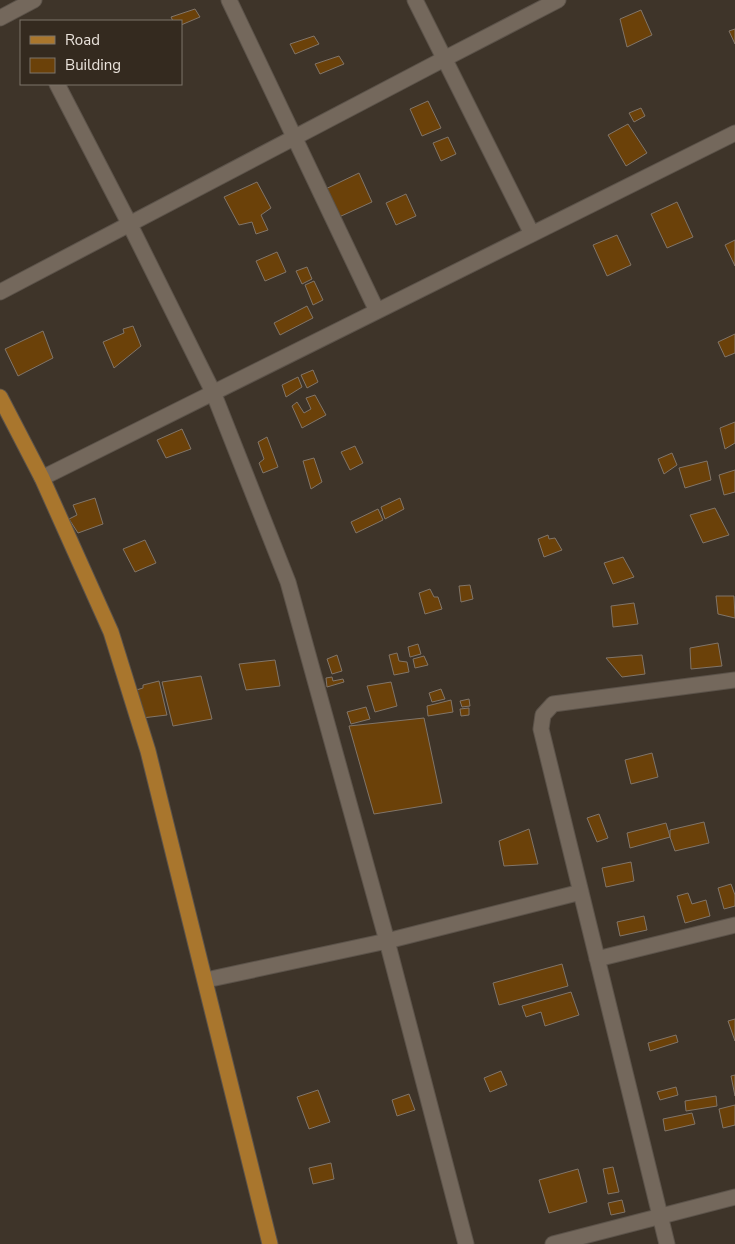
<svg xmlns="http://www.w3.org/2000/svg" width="735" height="1244" font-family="'Nunito Sans',sans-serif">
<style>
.building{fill:#6b4109;stroke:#817569}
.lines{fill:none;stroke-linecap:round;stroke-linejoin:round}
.minor-casing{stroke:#5c534a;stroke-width:17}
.major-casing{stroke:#5c534a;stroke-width:17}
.minor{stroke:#74685c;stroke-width:15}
.major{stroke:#a9762d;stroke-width:15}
</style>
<rect width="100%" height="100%" fill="#3e3429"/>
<path class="building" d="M195,9L200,17L181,25V21H173L171,17Z
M641,10L652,35L627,47L620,19Z
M735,29V44L729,31Z
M314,36L319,44L295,54L290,44Z
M339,56L344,64L320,74L315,64Z
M428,101L441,128L422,136L410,109Z
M641,108L645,116L634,122L629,113Z
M628,124L647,153L626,166L608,135Z
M448,137L456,154L441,161L433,143Z
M359,173L372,202L328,222L315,194Z
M257,182L271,208L261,215L268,230L256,234L252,222L239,225L224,197Z
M406,194L416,216L396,225L386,203Z
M677,202L693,237L667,248L651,214Z
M617,235L631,265L607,276L593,245Z
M735,240V266L725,245Z
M277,252L286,272L265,281L256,261Z
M307,267L312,279L302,284L296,271Z
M314,281L323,300L313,305L305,285Z
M307,306L313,318L280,335L274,323Z
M133,326L141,346L114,368L103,342L124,333L123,329Z
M43,331L53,358L18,376L5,349Z
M735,334V353L725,357L718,342Z
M313,370L318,382L307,388L301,375Z
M298,377L302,387L286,397L282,385Z
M315,395L326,415L302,428L292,406L297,402L304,413L311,409L306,398Z
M735,422V443L725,449L720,428Z
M182,429L191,449L166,458L157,440Z
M267,437L278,467L263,473L259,463L264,459L258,442Z
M355,446L363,463L350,470L341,452Z
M672,453L677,465L664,474L658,459Z
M314,458L322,482L311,489L303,461Z
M707,461L711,480L685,488L679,468Z
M735,470V492L724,495L719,475Z
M95,498L103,524L78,533L69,519L77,515L73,505Z
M400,498L404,509L385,519L381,507Z
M715,508L729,535L703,543L690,515Z
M378,509L383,520L356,533L351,522Z
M548,535L549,539L555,538L562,550L544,557L538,539Z
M145,540L156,563L135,572L123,549Z
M623,557L634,577L613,584L604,563Z
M470,585L473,599L461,602L459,586Z
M430,589L434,597H438L442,609L425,614L419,593Z
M716,596H734L735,618L718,614Z
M634,603L638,624L613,627L611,606Z
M718,643L722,666L691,669L690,648Z
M418,644L421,654L410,657L408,647Z
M397,653L399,661L407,662L409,672L394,675L389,655Z
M337,655L342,671L332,674L327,659Z
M642,655L645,674L622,677L606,658Z
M424,656L428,665L415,668L413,659Z
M275,660L280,686L246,690L239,664Z
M201,676L212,719L173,726L162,682Z
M332,677L333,681L343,679L344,682L327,687L326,678Z
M159,681L167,715L142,718L133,691L143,688V685Z
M391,682L397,706L375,712L367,686Z
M441,689L445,699L432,702L429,693Z
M469,699L470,706L462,707L460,701Z
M451,700L453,712L428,716L427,706Z
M366,707L370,719L351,724L347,712Z
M469,708V715L461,716L460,709Z
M424,718L442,803L374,814L349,726Z
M652,753L658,777L631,784L625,760Z
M599,814L608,838L597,842L587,818Z
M704,822L709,843L675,851L670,837V830Z
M666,823L670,837L630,848L627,833Z
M529,829L538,864L504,866L499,841Z
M631,862L634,881L606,887L602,868Z
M731,884L735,895V906L724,909L718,888Z
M688,893L692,904L706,900L710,916L685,923L677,896Z
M644,916L647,930L620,936L617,922Z
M562,964L568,986L499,1005L493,983Z
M571,992L579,1015L545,1026L541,1012L526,1017L522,1006Z
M735,1019V1041L728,1021Z
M676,1035L678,1042L650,1051L648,1043Z
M501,1071L507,1085L490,1092L484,1078Z
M735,1075V1096L731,1076Z
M676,1087L678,1095L660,1100L657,1092Z
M318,1090L330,1122L309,1129L297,1097Z
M409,1094L415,1110L397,1116L392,1100Z
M716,1096L717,1106L686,1111L685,1101Z
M735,1105V1125L723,1128L719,1109Z
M692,1113L695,1124L665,1131L663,1119Z
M331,1163L334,1179L313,1184L309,1168Z
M613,1167L619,1192L608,1194L603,1169Z
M578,1169L587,1202L549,1213L539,1180Z
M622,1200L625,1212L611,1215L608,1203Z"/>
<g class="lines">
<defs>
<path id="minor" d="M229,0L377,311
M415,0L532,234
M0,18L34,0
M57,84L129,223L213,392L288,582L387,941L466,1244
M0,292L444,59L558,0
M42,478L735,133
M597,959L735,925
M206,980L387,941L581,892
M553,1244L735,1197
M667,1244L541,729L543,715L553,704L735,680"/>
<path id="major" d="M0,397L42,478L111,632L148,751L270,1244"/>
</defs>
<use href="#minor" class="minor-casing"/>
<use href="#major" class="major-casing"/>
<use href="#minor" class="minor"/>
<use href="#major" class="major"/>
</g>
<rect x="20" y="20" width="162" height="65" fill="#342a1f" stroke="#7d746b"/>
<rect x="30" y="36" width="25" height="8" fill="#a9762d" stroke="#7d746b"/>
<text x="65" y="45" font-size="15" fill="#eae3dc">Road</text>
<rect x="30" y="58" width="25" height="15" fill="#6b4109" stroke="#7d746b"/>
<text x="65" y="70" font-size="15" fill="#eae3dc">Building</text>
</svg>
